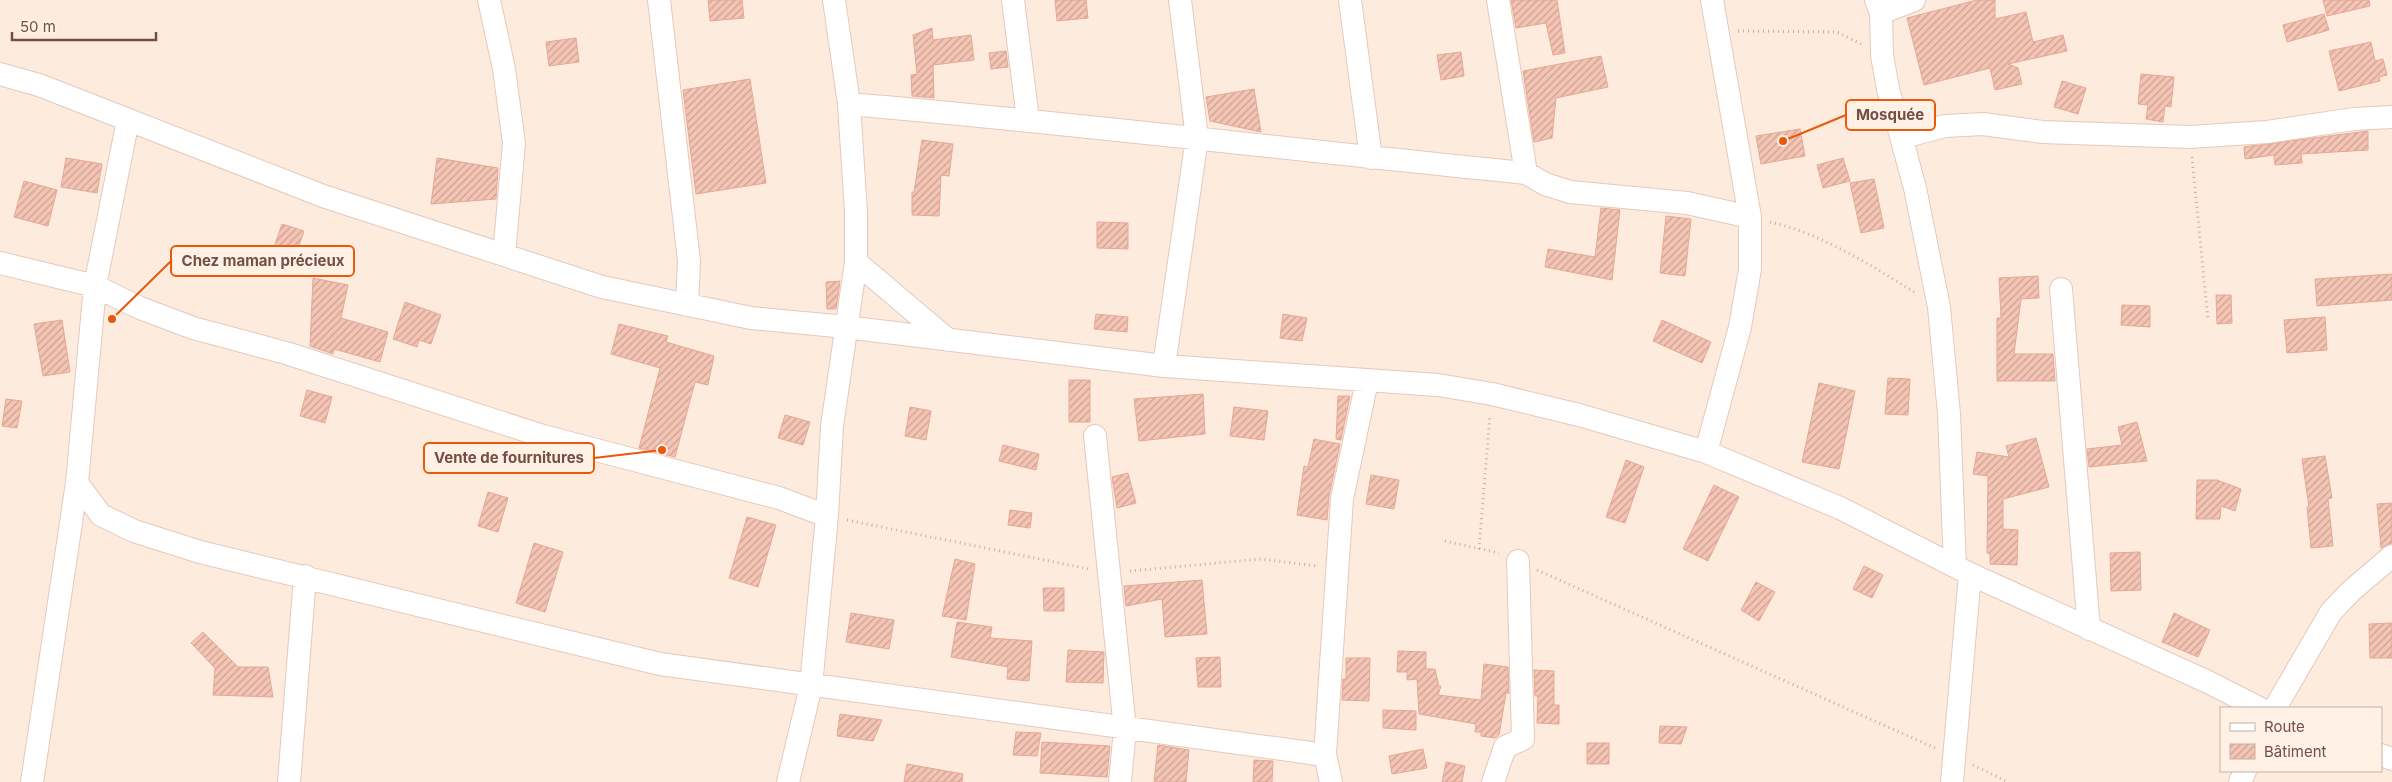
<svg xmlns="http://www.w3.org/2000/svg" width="2392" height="782" font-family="Inter,sans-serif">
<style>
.building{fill:url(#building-hatch);stroke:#e8a794}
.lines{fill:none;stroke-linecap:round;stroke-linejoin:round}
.minor-casing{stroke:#e3c9bd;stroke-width:24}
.path{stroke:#d8a798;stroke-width:3;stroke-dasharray:1 4;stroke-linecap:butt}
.minor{stroke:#fff;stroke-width:22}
.leader{fill:none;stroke:#e8590c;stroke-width:2}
.callout-dot{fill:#e8590c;stroke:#fff1e5;stroke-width:2}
.callout{fill:#fff1e5;stroke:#e8590c;stroke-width:2}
.callout-label{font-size:15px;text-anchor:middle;font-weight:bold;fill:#744f45}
</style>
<defs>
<pattern id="building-hatch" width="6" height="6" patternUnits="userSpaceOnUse" patternTransform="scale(1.25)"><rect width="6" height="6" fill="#f4c4b4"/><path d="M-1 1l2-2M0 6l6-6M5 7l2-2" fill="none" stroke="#caa294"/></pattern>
</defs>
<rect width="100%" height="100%" fill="#fdecde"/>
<path class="building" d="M708,0H742L744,18L710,21Z
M1055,0H1086L1088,18L1057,21Z
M1511,0H1557L1565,53L1553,55L1546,23L1516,28Z
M1977,0H1995V19L2026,12L2033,42L2063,35L2067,51L2008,64L2018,68L2022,84L1995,90L1990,68L1924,85L1907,18Z
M2323,0H2369L2370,6L2327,16Z
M2324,14L2329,30L2287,42L2283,25Z
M932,28L933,40L971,35L974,60L933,65L934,98L912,96L911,75L917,74L913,35Z
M576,38L579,62L549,66L546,42Z
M2371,42L2375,61L2383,59L2387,75L2379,77L2380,81L2339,91L2329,51Z
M1006,51L1008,67L991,69L989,53Z
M1461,52L1464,76L1441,80L1437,55Z
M1601,56L1608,87L1556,98L1552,138L1534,142L1523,71Z
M2141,74L2174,77L2171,107L2165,106L2163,122L2146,119L2148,105L2138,104Z
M750,79L766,183L696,194L683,90Z
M2062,81L2086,88L2078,114L2054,107Z
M1254,89L1261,132L1210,121L1206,97Z
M1800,129L1805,156L1761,164L1756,136Z
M2368,131V150L2301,154L2302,163L2275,165L2274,155L2245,159L2244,147Z
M922,140L953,144L949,176L941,175L939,216L912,215V192H914Z
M66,158L102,164L97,193L61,187Z
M437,158L498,168L496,199L431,204Z
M1843,158L1850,181L1823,188L1817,165Z
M1874,179L1884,228L1861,233L1850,183Z
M24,181L57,190L48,226L14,217Z
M1601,208L1620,210L1612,280L1545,267L1548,249L1595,257Z
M1666,216L1691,219L1685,276L1660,273Z
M1097,222L1128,223V249L1097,248Z
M282,224L304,231L294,260L272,253Z
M2392,274V300L2317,306L2315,279Z
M2038,276L2039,298L2021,299L2014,354H2053L2055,381H1997V318H2001L1999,278Z
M313,278L348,285L341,318L388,332L380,362L334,349L333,354L310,346Z
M840,281L836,309H827L826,282Z
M2216,295H2231L2232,323L2217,324Z
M405,302L441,315L431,344L419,340L417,347L393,339Z
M2122,305L2150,306V327L2121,325Z
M1096,314L1128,317L1127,332L1094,329Z
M1283,314L1307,318L1302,341L1280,338Z
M2325,317L2327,350L2287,353L2284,320Z
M62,320L70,372L43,376L34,324Z
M1662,320L1711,342L1702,363L1653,341Z
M619,324L668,336L666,342L714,356L708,385L695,382L675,457L639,448L660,368L611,354Z
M1888,378L1910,379L1908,415L1885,414Z
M1069,380H1090V422H1069Z
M1819,383L1855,391L1839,469L1802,462Z
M307,390L332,397L325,423L300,416Z
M1203,394L1205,434L1139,441L1134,399Z
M1338,396H1350L1341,440L1336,439Z
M6,399L22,401L17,428L2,426Z
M910,407L931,411L926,440L905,436Z
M1234,407L1268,411L1264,440L1230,436Z
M785,415L810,422L803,445L778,438Z
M2137,422L2147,461L2089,467L2087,449L2122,445L2118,427Z
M2036,438L2049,487L2003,499V529L2018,530L2017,565L1990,564V554L1987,553L1988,476L1973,474L1977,452L2009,457L2006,446Z
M1314,439L1340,444L1329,496L1327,520L1297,515L1304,466L1308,467Z
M1003,445L1039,454L1036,470L999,461Z
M2325,456L2332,498L2328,499L2333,546L2311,548L2307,507H2309L2302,459Z
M1626,460L1644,467L1625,523L1606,517Z
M1128,473L1136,503L1117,508L1112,477Z
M1371,475L1399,480L1394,509L1366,504Z
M2197,480H2217L2241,489L2235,511L2221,506L2220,519H2196Z
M1714,485L1739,497L1708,561L1683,549Z
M488,492L508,498L498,532L478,526Z
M2392,503V543L2381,548L2377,504Z
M1010,510L1032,513L1030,528L1008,525Z
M747,517L776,525L758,587L729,578Z
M534,543L563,552L545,612L516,603Z
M2140,552L2141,590L2111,591L2110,553Z
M955,559L975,564L966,620L942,616Z
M1864,566L1883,575L1872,598L1853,589Z
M1202,580L1207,634L1165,637L1162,599L1126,606L1124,586Z
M1756,582L1775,592L1759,621L1741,610Z
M1043,588H1064V611H1044Z
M851,613L894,620L889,649L846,642Z
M2174,613L2210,630L2198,657L2162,642Z
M957,622L992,627L990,638L1032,641L1029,681L1007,679L1008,667L951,657Z
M2392,623V658H2370L2369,624Z
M203,632L238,667H268L273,697L213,695L215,668L191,643Z
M1068,650L1104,652L1103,683L1066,682Z
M1398,651L1426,652V669H1435L1439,687L1441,686L1438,695L1481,700L1484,664L1508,667L1509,693H1506L1499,735L1495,738L1481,736V732H1475L1476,724L1419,714L1417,679L1407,680V672H1397Z
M1220,657L1221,687H1198L1196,658Z
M1346,658H1370L1369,701L1342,700L1343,679H1346Z
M1534,670L1554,671V705H1559V724L1537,723L1538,696H1535Z
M1383,710L1416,711V730L1383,728Z
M840,714L882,720L873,741L837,736Z
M1660,726L1687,727L1681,744L1659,743Z
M1016,732L1041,733L1037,756L1013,755Z
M1042,742L1110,746L1107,777L1040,773Z
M1587,743H1609V764H1587Z
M1158,745L1189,750L1186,782H1154Z
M1423,749L1427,768L1392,774L1389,756Z
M1254,760L1273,761L1272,782H1253Z
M1446,762L1465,766L1462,782H1442Z
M907,764L963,774L962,782H904Z"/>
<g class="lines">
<defs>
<path id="minor" d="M489,0L504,69L514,143L504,255
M659,0L689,261L687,305
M1013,0L1028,119
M1350,0L1371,158
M1498,0L1526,173
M1876,0L1881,13L1882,55L1888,89L1915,188L1939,307L1949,414L1955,566
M1881,13L1914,0
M0,74L39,85L323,196L602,287L751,318L846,327L1164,366L1438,385L1492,394L1579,415L1706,452L1840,508L1970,574L2208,682L2259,708
M849,104C1075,123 1300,151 1526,173L1545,184L1570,192L1687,203L1750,217
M1903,137L1945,126L1983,124L2042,132L2190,137L2267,132L2354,119L2392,117
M856,262L948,340
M0,263L95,286L140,308L193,328L286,353L543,436L779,498L827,516
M2061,289L2089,629
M1164,366L1197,138L1180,0
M1095,436L1125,729L1120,782
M1706,452L1740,327L1750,269V217L1712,0
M77,483L101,515L134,531L200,552L660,664L1325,755
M2275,708L2331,612L2351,591L2392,556
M2381,755L2392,759
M32,782L77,483L95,286L128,120
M289,782L305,576
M788,782L811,686L827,516L832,426L856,262V213L849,104L834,0
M1331,782L1325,755L1342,499L1367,381
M1493,782L1505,747L1523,739L1518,561
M1952,782L1970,574
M2240,782L2245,771"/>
</defs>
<use href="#minor" class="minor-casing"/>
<path class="path" d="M1738,31L1837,32L1861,44
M2192,157L2208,320
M1770,222C1822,234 1869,264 1914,292
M847,520L1089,569
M1445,541L1499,553
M1479,549L1490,415
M1537,570L1935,748
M1130,571L1261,559L1317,566
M1973,765L2008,782"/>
<use href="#minor" class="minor"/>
</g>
<path class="leader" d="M1783 141L1846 115M112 319L171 261M662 450L594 458"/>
<g class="callout-dot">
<circle cx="1783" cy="141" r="5"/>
<circle cx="112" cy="319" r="5"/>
<circle cx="662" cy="450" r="5"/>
</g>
<g class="callout">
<rect x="1846" y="100" width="89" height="30" rx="5"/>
<rect x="171" y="246" width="183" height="30" rx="5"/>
<rect x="424" y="443" width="170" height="30" rx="5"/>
</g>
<g class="callout-label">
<text x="1890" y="120">Mosquée</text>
<text x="263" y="266">Chez maman précieux</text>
<text x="509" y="463">Vente de fournitures</text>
</g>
<rect x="2220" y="707" width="162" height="65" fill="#fff1e5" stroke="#c7b0a5"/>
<rect x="2230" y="723" width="25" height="8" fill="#ffffff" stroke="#c7b0a5"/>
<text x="2264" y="732" font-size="15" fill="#744f45">Route</text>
<rect x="2230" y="744" width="25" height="15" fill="url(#building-hatch)" stroke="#c7b0a5"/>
<text x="2264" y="757" font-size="15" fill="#744f45">Bâtiment</text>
<path d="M12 32v8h144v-8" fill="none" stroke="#744f45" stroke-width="2.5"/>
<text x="20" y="32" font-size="15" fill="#744f45" stroke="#fff1e5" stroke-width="4" paint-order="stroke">50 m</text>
</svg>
